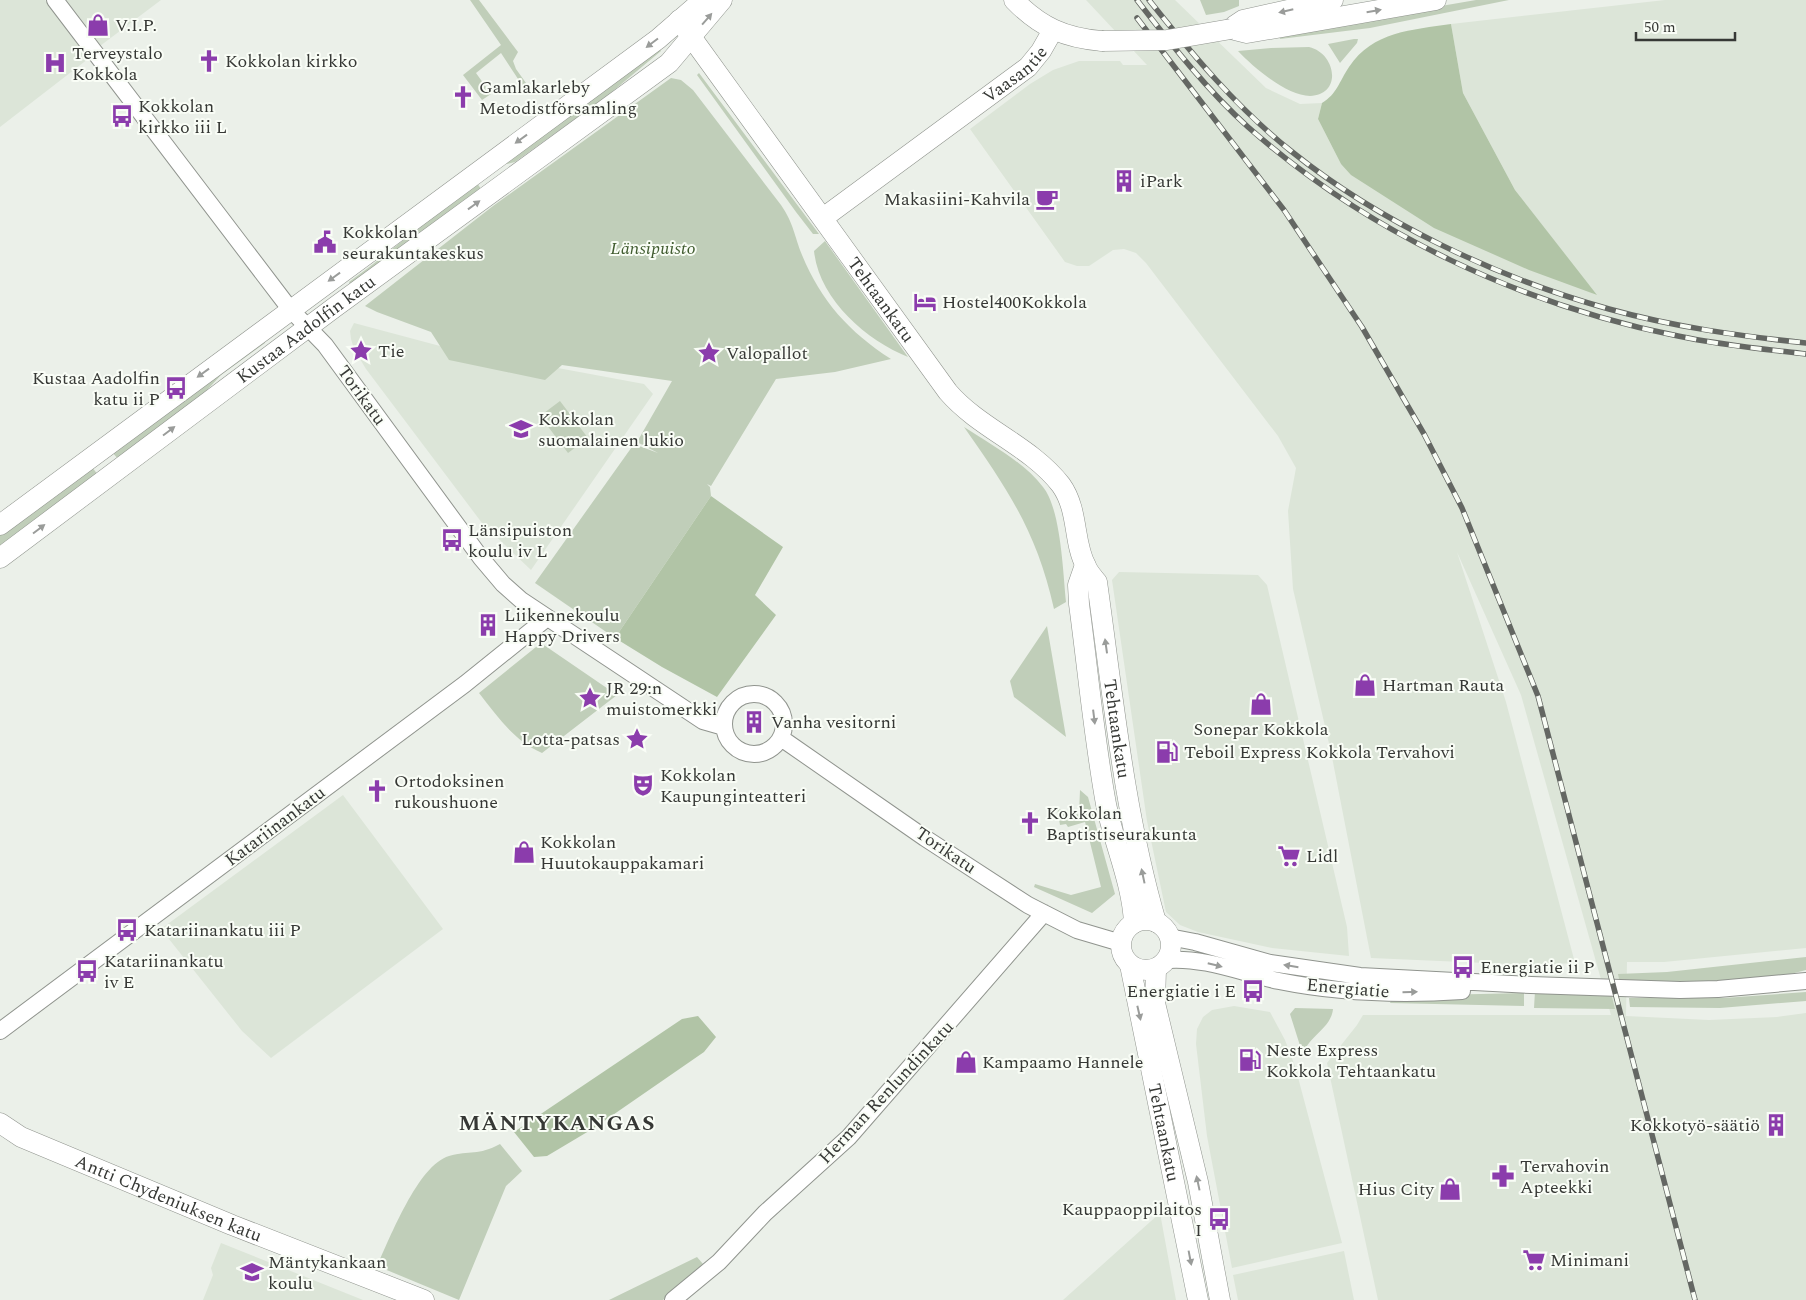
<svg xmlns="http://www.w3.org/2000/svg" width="1806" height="1300" font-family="Spectral,serif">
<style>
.built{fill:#dce5d8}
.green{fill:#c0ceb9}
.forest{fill:#b1c4a6}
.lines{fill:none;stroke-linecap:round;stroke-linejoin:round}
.minor-casing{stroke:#90948e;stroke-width:18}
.major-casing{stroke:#90948e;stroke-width:21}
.minor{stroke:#fff;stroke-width:16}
.major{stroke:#fff;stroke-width:20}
.rail-casing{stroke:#646763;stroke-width:5.5}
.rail{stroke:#f9fdf6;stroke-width:4;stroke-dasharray:11;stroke-linecap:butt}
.major-bridge-casing{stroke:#90948e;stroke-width:21;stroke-linecap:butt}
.major-bridge{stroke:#fff;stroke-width:20}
.oneway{fill:#9a9c9a}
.labels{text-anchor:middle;stroke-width:4;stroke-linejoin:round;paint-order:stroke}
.poi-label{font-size:18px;fill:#363835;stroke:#f9fdf6;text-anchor:start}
.street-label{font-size:18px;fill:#363835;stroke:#f9fdf6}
.park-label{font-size:18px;font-style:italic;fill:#415c30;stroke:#f9fdf6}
.district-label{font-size:22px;font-weight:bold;letter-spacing:1px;fill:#363835;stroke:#f9fdf6}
</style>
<rect width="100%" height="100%" fill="#ebf0e9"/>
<path class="built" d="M0,0H45L88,59L0,127Z
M65,0H161L100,46Z
M1086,0H1175L1266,88L1300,104L1322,103L1318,119L1341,164L1596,295L1515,190L1463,93L1451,24L1665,0H1806V948L1664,962H1627L1626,1016L1709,1020L1777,1017L1806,1013V1300H1378L1327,1063L1357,1025L1363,1015H1611L1521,695L1457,552L1506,702L1575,963L1531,965L1371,958L1331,752L1293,589L1288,511L1296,468L1278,436L1146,263L1136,253L1124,249L1113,250L1089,266H1077L1065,262L970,129L1030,84L1053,70L1079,61H1120L1123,65H1147Z
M354,323L440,346L644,384L653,394L531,570L482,523L366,369L354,349L351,339L350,331Z
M1119,572L1258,575L1267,585L1347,927L1349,956L1272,948L1198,932L1180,925L1166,912L1147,821L1112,580Z
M343,795L443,929L271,1058L242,1031L161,929Z
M1234,1006L1270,1012L1285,1040L1295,1066L1342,1243L1232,1268L1207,1136L1196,1044L1197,1029L1203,1017L1212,1010Z
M1160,1213L1176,1300H1063Z
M221,1243L363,1300H203L213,1275L211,1268Z
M1344,1251L1354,1300H1238L1233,1275Z"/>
<path class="green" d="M470,0H479L518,52L513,61L516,69L526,83L522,85L501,53L476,73L491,94L482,100L463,75L501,45Z
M1200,0H1239V6L1224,12L1206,15Z
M1476,0H1509L1370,28L1280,39L1278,34Z
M1354,39H1358L1357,43L1340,63L1328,44Z
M1309,47C1336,53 1343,95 1310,96C1287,96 1253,67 1238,51L1271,48Z
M659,48L661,51L607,96L515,162L507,164L505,162Z
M699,73L819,234H813L796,212L697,75Z
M671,78L681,80L693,90L781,205C794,224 794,235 802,255C821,301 849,332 891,359L835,372L776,379L711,486L707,484L710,487L711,496L615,638L535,583L634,444L658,453L637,442L672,381L562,365L545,380L449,360L431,332L377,312L365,306L493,206Z
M477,183L481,189L351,286L349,282C393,250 433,215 477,183Z
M825,241L908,357C866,340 819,299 814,251Z
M264,341L265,343L221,375L196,402L119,460L111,451Z
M560,401L588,438L568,453L540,416Z
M964,427C990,444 1024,462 1043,487C1061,509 1063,573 1066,602L1054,609C1037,532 1008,490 964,427Z
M91,466L99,476L0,550V534Z
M1047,626L1066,737L1014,697L1010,681Z
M541,643L617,695L542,753C513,740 498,717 479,693Z
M1080,790L1088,797L1115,894L1092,913L1034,887L1035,884L1071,895L1101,887L1085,822L1068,827L1066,824L1060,825L1057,807L1070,816L1079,814Z
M1806,957V970C1752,986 1677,982 1620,984L1618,974L1667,972Z
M1535,991L1611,993L1615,1009L1534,1008Z
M1806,992V1001L1720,1008L1630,1007L1629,998H1724Z
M1524,993V1006L1390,1003L1393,996Z
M1295,1008L1333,1009C1331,1029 1307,1037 1303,1055L1290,1014Z
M500,1144L522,1171L506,1186L459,1300L377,1266C390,1238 418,1165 449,1156C470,1150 478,1156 500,1144Z
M697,1257L703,1264L663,1300H609Z"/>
<path class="forest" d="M1451,24L1463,93L1515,190L1597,295L1529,270L1434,228L1351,175L1341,164L1318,119L1322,103C1337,94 1339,82 1349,67C1373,31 1412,30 1451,24Z
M711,496L783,547L755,595L776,615L717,697L662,667L615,638Z
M698,1016L716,1037L704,1052L594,1128L547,1156L534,1157L514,1132L682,1019Z"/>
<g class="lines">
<defs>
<path id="minor" d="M55,0L290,309L325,345L481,558L503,584L521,600L703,721L724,727
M724 724a30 30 0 1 1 60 0a30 30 0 1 1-60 0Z
M781,738L925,838L1028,905L1077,930L1121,943
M1169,937L1195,942L1270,963L1360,976L1531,985L1680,990L1718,989L1806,981
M1167,960C1204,957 1242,973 1279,981C1338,993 1402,995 1462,991
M0,1031L465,684L547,618
M673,1300L719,1262L765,1213L849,1137L1044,913"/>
<g id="major">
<path d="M1014,0C1040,27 1065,38 1102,41"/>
<path id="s1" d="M679,20L948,392C980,429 1031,446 1061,485C1079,510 1073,543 1086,566C1088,572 1093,577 1097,582C1113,696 1124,812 1156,922"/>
<path d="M1234,26L1243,20L1333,0"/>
<path d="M1231,29L1247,33L1436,0"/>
<path id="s2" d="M823,218L1028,67L1041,51L1053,30"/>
<path d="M0,525L658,39L703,0"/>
<path id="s3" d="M0,558L335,307L669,63L722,0"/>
<path d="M1085,565L1078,585L1079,604C1088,671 1094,738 1106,804C1114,844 1132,882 1134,923"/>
<circle cx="1146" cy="945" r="25"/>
<path id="s4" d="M1130,965L1198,1300"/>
<path d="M1156,969L1155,1003L1198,1182L1220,1300"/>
<path id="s5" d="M0,1123L21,1137L232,1225L424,1300"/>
</g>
</defs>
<use href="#minor" class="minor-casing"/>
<use href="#major" class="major-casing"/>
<use href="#minor" class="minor"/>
<use href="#major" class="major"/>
<defs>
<path id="rail" d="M1137,0C1171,44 1207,90 1248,127C1368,233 1522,305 1678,336C1720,345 1763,349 1806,354
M1149,0C1192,54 1236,107 1291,151C1379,222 1500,279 1609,309C1674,327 1740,336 1806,343
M1137,18L1284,210L1362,327L1424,434L1462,508L1538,696L1695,1300"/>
</defs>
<use href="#rail" class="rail-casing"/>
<use href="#rail" class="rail"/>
<defs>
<path id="major-bridge" d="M1102,41L1167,40L1231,29"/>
</defs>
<use href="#major-bridge" class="major-bridge-casing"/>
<use href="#major-bridge" class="major-bridge"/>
</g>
<defs><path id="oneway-solid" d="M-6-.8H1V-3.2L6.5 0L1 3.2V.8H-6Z" transform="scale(1.25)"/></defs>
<g class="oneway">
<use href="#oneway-solid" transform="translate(1286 11) rotate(167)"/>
<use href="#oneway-solid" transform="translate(1374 11) rotate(-10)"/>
<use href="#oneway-solid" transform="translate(707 19) rotate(-49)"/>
<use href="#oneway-solid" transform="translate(652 43) rotate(143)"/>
<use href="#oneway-solid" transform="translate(521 139) rotate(144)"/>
<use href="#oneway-solid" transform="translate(474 205) rotate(-36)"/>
<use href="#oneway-solid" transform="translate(334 277) rotate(144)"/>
<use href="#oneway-solid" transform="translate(203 373) rotate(144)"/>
<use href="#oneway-solid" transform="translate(169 431) rotate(-37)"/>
<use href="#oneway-solid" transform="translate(39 529) rotate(-37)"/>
<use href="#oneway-solid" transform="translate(1106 646) rotate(-98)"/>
<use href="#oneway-solid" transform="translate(1094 717) rotate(83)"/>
<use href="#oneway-solid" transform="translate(1143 876) rotate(-102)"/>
<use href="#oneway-solid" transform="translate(1215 965) rotate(14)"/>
<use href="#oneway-solid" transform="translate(1291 966) rotate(-171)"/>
<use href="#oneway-solid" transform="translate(1410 992) rotate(-2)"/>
<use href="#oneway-solid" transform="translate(1139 1013) rotate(77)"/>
<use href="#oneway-solid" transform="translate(1198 1183) rotate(-102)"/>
<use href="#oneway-solid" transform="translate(1190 1258) rotate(79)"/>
</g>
<defs>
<symbol id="shop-bare" viewBox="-9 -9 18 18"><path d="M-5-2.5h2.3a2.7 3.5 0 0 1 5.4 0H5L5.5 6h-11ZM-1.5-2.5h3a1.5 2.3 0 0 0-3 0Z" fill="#8b3cac" stroke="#f9fdf6" stroke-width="2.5" paint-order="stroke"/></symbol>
<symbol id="church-bare" viewBox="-9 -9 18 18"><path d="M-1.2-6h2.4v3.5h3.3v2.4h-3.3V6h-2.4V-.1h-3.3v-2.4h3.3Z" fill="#8b3cac" stroke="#f9fdf6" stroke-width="2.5" paint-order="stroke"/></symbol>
<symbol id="hospital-bare" viewBox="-9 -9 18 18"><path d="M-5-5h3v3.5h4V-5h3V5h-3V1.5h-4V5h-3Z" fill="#8b3cac" stroke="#f9fdf6" stroke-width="2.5" paint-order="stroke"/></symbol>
<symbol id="bus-bare" viewBox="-9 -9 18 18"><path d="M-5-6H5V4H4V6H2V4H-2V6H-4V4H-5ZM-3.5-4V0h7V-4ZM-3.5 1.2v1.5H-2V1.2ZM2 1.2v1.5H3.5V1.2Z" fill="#8b3cac" stroke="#f9fdf6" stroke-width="2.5" paint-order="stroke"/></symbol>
<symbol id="building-bare" viewBox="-9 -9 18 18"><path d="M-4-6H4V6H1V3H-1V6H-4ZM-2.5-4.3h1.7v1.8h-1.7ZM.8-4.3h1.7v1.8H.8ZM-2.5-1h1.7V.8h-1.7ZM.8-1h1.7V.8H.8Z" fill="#8b3cac" stroke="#f9fdf6" stroke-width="2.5" paint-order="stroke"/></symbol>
<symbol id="cafe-bare" viewBox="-9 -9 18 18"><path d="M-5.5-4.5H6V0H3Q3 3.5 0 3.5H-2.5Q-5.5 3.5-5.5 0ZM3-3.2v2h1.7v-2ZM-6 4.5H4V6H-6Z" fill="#8b3cac" stroke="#f9fdf6" stroke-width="2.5" paint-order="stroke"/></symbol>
<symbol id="civic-bare" viewBox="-9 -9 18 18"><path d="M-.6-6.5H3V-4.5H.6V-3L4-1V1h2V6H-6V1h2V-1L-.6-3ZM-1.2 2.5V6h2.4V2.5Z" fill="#8b3cac" stroke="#f9fdf6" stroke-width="2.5" paint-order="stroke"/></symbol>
<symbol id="hotel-bare" viewBox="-9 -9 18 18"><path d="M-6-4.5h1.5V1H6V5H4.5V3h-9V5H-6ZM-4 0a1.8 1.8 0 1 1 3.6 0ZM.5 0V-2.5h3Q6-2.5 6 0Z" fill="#8b3cac" stroke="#f9fdf6" stroke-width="2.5" paint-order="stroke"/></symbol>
<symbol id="sight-bare" viewBox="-9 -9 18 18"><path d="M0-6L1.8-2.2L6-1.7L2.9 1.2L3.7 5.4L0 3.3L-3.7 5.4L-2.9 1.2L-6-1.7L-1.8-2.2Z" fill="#8b3cac" stroke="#f9fdf6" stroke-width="2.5" paint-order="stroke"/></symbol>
<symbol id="school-bare" viewBox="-9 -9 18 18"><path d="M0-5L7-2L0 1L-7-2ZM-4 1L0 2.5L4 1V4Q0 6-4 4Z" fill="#8b3cac" stroke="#f9fdf6" stroke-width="2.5" paint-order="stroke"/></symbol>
<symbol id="fuel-bare" viewBox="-9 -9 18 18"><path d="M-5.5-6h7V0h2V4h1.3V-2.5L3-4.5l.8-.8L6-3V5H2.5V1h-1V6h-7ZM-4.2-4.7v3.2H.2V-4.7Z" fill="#8b3cac" stroke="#f9fdf6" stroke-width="2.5" paint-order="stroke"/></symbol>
<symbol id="theatre-bare" viewBox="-9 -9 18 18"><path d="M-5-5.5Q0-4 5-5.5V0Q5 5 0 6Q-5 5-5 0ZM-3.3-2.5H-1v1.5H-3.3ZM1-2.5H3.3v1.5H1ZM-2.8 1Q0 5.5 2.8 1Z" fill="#8b3cac" stroke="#f9fdf6" stroke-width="2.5" paint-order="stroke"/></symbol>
<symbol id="supermarket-bare" viewBox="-9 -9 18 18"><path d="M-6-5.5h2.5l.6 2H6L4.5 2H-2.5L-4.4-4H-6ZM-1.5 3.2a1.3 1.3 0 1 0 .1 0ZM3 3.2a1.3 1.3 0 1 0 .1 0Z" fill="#8b3cac" stroke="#f9fdf6" stroke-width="2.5" paint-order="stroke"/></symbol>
<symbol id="pharmacy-bare" viewBox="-9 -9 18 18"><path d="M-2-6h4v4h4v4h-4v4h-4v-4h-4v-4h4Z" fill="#8b3cac" stroke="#f9fdf6" stroke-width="2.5" paint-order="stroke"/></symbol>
</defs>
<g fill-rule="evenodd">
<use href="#shop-bare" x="82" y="9" width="32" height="32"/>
<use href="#church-bare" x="193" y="45" width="32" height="32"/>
<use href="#hospital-bare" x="39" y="47" width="32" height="32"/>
<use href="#church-bare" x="447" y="81" width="32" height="32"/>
<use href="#bus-bare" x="106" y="100" width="32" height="32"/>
<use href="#building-bare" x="1108" y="165" width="32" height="32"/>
<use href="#cafe-bare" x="1031" y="183" width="32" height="32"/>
<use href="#civic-bare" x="309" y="226" width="32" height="32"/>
<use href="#hotel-bare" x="909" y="286" width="32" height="32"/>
<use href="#sight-bare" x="345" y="335" width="32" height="32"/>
<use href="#sight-bare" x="693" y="337" width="32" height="32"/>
<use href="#bus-bare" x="160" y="372" width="32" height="32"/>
<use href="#school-bare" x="505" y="413" width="32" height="32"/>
<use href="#bus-bare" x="436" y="524" width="32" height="32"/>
<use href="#building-bare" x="472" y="609" width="32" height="32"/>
<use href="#shop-bare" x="1349" y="669" width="32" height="32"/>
<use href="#sight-bare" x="574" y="682" width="32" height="32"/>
<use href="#shop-bare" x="1245" y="688" width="32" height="32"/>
<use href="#building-bare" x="738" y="706" width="32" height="32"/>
<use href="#sight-bare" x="621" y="723" width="32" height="32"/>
<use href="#fuel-bare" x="1151" y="736" width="32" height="32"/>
<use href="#theatre-bare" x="627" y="769" width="32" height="32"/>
<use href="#church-bare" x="361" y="775" width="32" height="32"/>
<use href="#church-bare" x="1014" y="807" width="32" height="32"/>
<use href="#shop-bare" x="508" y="836" width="32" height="32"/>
<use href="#supermarket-bare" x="1273" y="840" width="32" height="32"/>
<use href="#bus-bare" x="111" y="914" width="32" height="32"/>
<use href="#bus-bare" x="1447" y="951" width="32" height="32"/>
<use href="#bus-bare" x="71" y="955" width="32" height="32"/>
<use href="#bus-bare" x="1237" y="975" width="32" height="32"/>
<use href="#fuel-bare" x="1234" y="1044" width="32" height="32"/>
<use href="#shop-bare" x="950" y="1046" width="32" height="32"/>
<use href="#building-bare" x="1760" y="1109" width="32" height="32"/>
<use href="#pharmacy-bare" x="1487" y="1160" width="32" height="32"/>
<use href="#shop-bare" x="1434" y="1173" width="32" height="32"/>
<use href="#bus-bare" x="1203" y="1203" width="32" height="32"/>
<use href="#supermarket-bare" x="1518" y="1244" width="32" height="32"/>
<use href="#school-bare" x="236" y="1256" width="32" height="32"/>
</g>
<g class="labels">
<g class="poi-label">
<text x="115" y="31">V.I.P.</text>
<text x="72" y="59">Terveystalo<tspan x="72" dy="21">Kokkola</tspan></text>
<text x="225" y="67">Kokkolan kirkko</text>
<text x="479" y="93">Gamlakarleby<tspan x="479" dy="21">Metodistförsamling</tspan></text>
<text x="138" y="112">Kokkolan<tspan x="138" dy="21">kirkko iii L</tspan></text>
<text x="1140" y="187">iPark</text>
<text x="1030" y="205" text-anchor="end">Makasiini-Kahvila</text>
<text x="342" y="238">Kokkolan<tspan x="342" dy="21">seurakuntakeskus</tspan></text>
<text x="942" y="308">Hostel400Kokkola</text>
<text x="378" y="357">Tie</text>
<text x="726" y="359">Valopallot</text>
<text x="160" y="384" text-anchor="end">Kustaa Aadolfin<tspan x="160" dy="21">katu ii P</tspan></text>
<text x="538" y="425">Kokkolan<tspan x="538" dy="21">suomalainen lukio</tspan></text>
<text x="468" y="536">Länsipuiston<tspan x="468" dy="21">koulu iv L</tspan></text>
<text x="504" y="621">Liikennekoulu<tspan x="504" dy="21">Happy Drivers</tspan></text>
<text x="1382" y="691">Hartman Rauta</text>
<text x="606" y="694">JR 29:n<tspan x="606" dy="21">muistomerkki</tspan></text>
<text x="771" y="728">Vanha vesitorni</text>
<text x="1261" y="735" text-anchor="middle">Sonepar Kokkola</text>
<text x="620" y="745" text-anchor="end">Lotta-patsas</text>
<text x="1184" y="758">Teboil Express Kokkola Tervahovi</text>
<text x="660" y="781">Kokkolan<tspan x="660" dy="21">Kaupunginteatteri</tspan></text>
<text x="394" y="787">Ortodoksinen<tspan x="394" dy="21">rukoushuone</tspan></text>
<text x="1046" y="819">Kokkolan<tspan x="1046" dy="21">Baptistiseurakunta</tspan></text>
<text x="540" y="848">Kokkolan<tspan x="540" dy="21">Huutokauppakamari</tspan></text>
<text x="1306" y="862">Lidl</text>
<text x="144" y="936">Katariinankatu iii P</text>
<text x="104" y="967">Katariinankatu<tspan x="104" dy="21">iv E</tspan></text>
<text x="1480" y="973">Energiatie ii P</text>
<text x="1236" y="997" text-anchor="end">Energiatie i E</text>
<text x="1266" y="1056">Neste Express<tspan x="1266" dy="21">Kokkola Tehtaankatu</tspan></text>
<text x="982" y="1068">Kampaamo Hannele</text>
<text x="1760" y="1131" text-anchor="end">Kokkotyö-säätiö</text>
<text x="1520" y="1172">Tervahovin<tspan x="1520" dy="21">Apteekki</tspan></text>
<text x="1434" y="1195" text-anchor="end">Hius City</text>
<text x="1202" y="1215" text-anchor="end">Kauppaoppilaitos<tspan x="1202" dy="21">I</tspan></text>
<text x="1550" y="1266">Minimani</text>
<text x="268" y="1268">Mäntykankaan<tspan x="268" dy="21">koulu</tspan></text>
</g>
<g class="street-label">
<text dy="6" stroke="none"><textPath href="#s2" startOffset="240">Vaasantie</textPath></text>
<text dy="6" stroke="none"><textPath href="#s1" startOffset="345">Tehtaankatu</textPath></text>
<text dy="6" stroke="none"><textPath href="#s3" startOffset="382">Kustaa Aadolfin katu</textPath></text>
<text transform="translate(362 395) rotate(54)" y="6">Torikatu</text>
<text dy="6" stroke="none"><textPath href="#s1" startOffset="859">Tehtaankatu</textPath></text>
<text transform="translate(275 826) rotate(-37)" y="6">Katariinankatu</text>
<text transform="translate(946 850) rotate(34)" y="6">Torikatu</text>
<text transform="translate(1348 988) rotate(5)" y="6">Energiatie</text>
<text transform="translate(886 1092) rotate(-47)" y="6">Herman Renlundinkatu</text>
<text dy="6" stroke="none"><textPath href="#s4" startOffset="171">Tehtaankatu</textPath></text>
<text dy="6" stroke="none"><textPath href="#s5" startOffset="185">Antti Chydeniuksen katu</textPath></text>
</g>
<g class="park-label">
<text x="653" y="254">Länsipuisto</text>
</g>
<g class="district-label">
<text x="557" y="1130">MÄNTYKANGAS</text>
</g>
</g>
<path d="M1636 32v8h99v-8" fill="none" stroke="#363835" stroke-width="2.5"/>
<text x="1644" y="32" font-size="15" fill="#363835" stroke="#f9fdf6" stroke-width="4" paint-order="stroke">50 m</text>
</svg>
